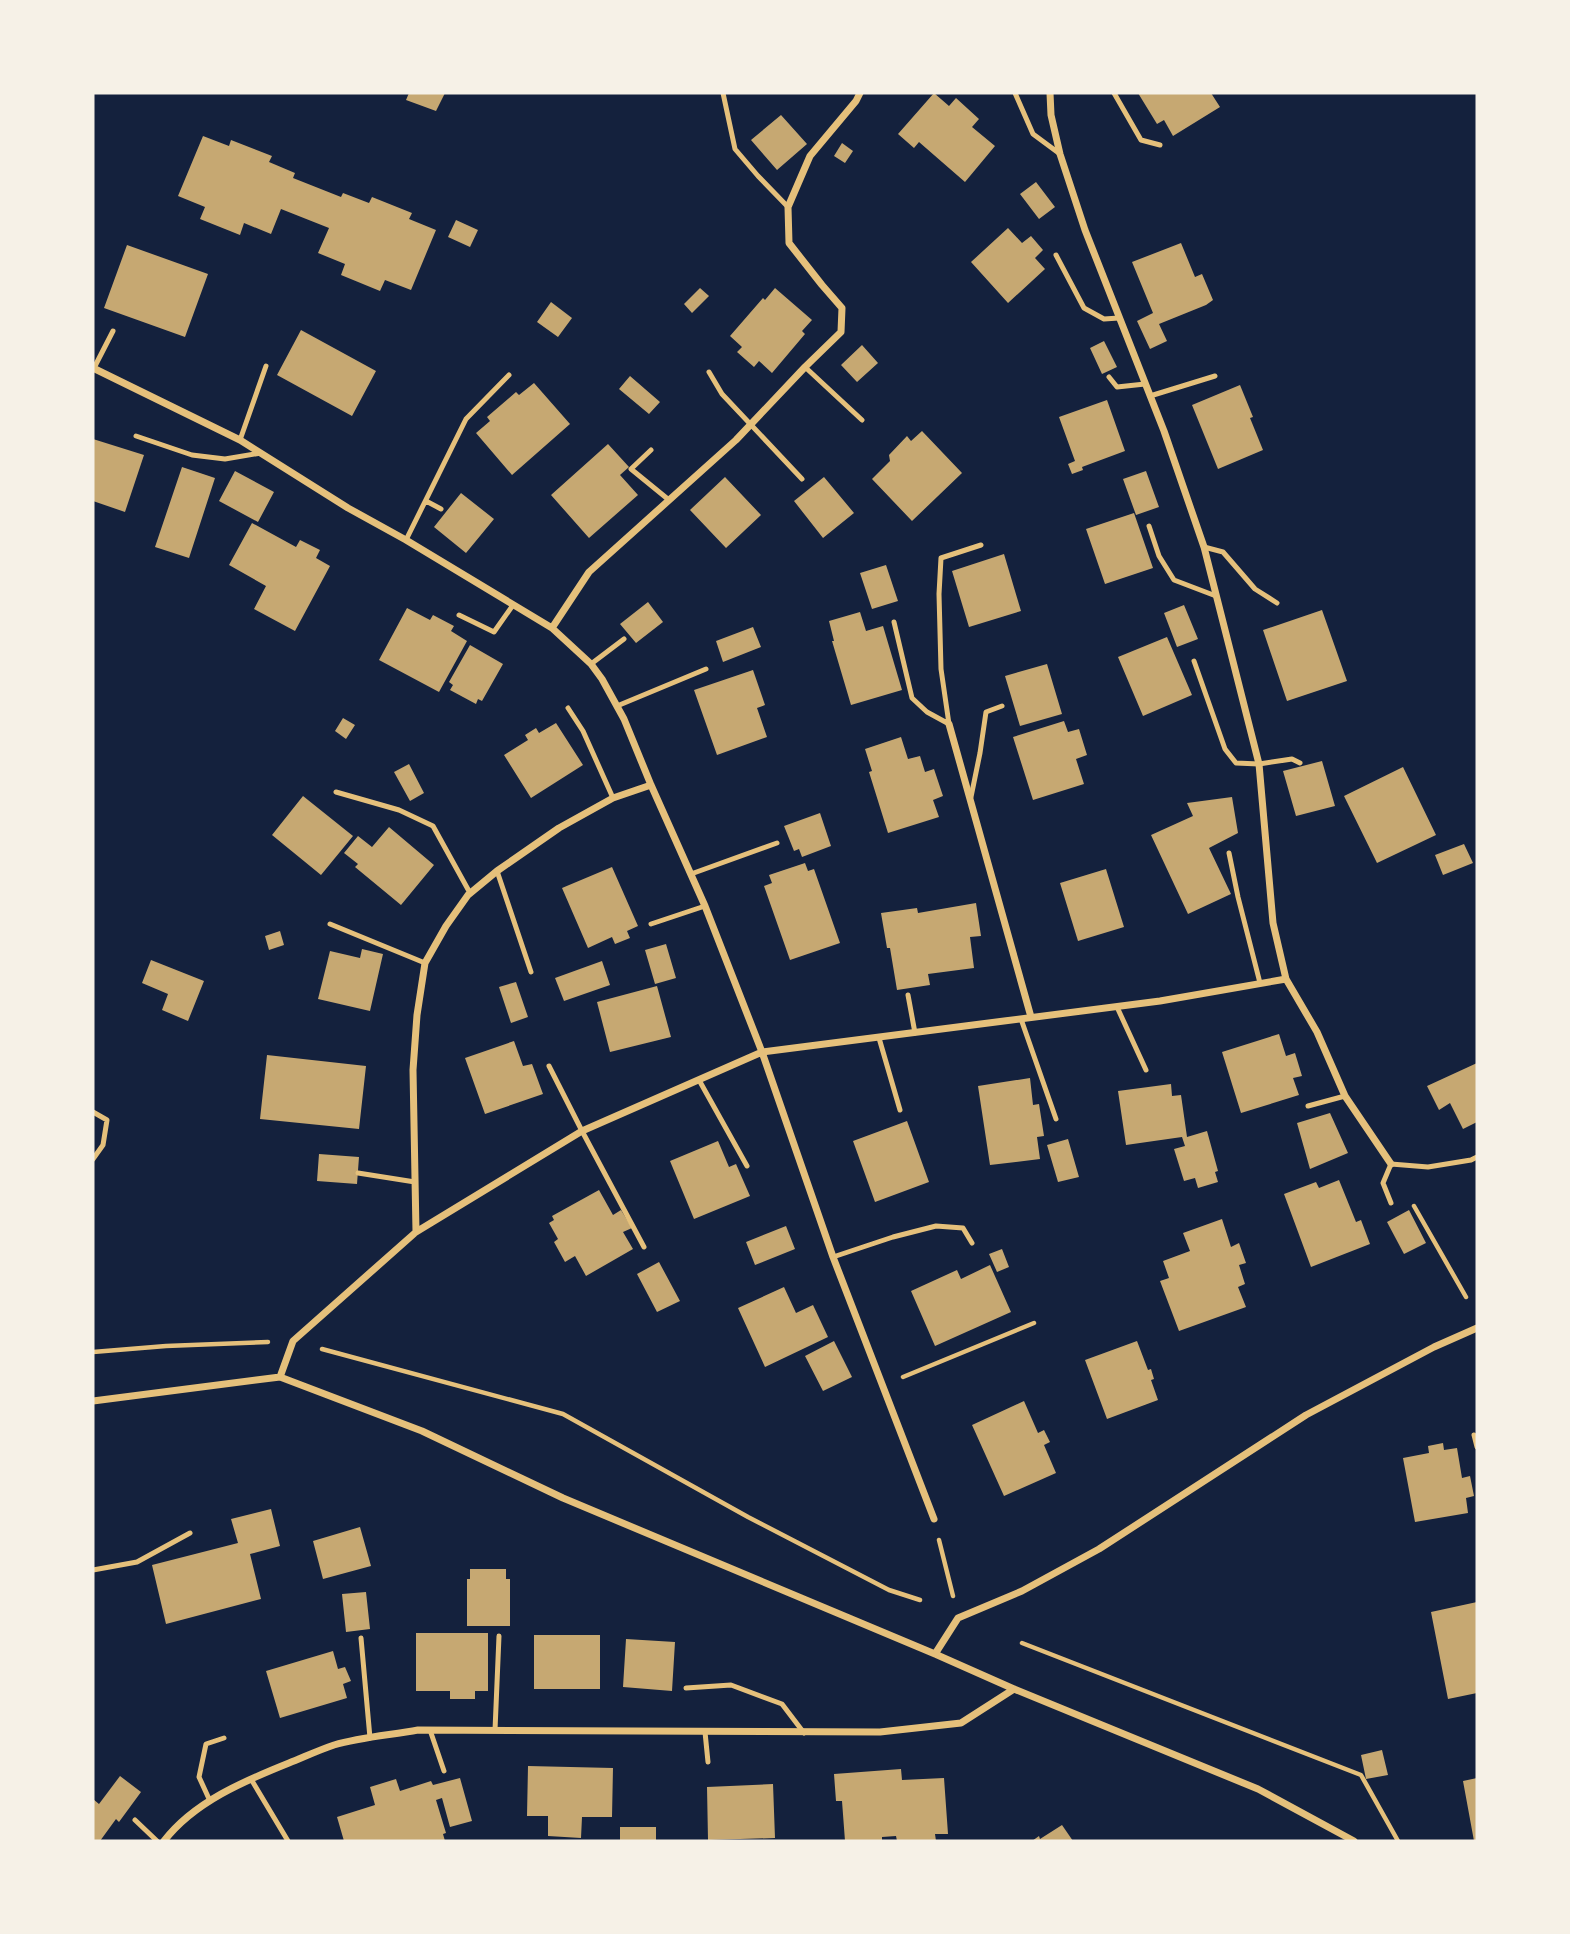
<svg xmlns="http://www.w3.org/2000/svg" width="1570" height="1934" font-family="Quicksand,sans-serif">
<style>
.building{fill:#c6a872}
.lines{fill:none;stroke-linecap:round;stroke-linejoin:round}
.path{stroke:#e5c07b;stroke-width:4.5}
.service{stroke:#e5c07b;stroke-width:5}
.minor{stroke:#e5c07b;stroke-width:7}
</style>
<rect width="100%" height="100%" fill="#14213d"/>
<path class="building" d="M409,93H445L436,111L406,100Z
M934,93L949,106L956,98L979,119L972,127L995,146L965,182L919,142L914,148L898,134Z
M1138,93H1211L1220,107L1173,136L1164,120L1157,124Z
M781,115L807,144L777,170L751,140Z
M203,136L229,146L231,140L272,156L269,162L295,173L293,178L341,197L343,193L369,203L372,197L412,213L409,219L436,230L411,290L385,280L380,291L341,275L345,264L318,253L329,228L281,209L271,234L244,223L240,235L200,219L205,207L178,196Z
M842,143L853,151L845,163L834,156Z
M1036,182L1055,207L1039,219L1020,194Z
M456,220L478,230L470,247L448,237Z
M1008,228L1022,243L1031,236L1043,250L1035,258L1045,269L1008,303L971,262Z
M1181,243L1195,277L1202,274L1213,300L1206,305L1159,324L1167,341L1150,349L1137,321L1153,313L1132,262Z
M127,245L208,274L185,337L104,308Z
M700,288L709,296L692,313L684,304Z
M775,288L812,320L802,331L805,334L772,373L759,361L754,367L737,352L742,347L730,336L763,298L765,300Z
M551,302L572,318L558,337L537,322Z
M301,330L376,371L352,416L277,375Z
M1104,341L1117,367L1102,374L1090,348Z
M862,345L878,363L857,382L841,365Z
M630,376L660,402L649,414L619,389Z
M534,383L570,424L512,475L476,433L490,421L487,417L516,392L519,395Z
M1240,385L1253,417L1250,418L1263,450L1218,469L1192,405Z
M1107,400L1125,451L1082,467L1083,470L1072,474L1068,464L1075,461L1059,417Z
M922,431L962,473L912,521L872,479L890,461L889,455L907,436L911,441Z
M93,439L144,455L125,512L93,501Z
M608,444L629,467L620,475L638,495L589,538L551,495Z
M182,467L215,478L189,558L155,547Z
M235,471L274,492L258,522L219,501Z
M1146,471L1159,507L1136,515L1123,479Z
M725,477L761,515L726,548L690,510Z
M824,477L854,513L823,538L794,501Z
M461,493L494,519L466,553L434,527Z
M1134,513L1153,568L1105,584L1086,529Z
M252,523L296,547L300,540L320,550L316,558L330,566L295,631L254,609L266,586L229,565Z
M1004,554L1021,611L969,627L952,571Z
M886,565L898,601L872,609L860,573Z
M648,602L663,622L636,643L620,624Z
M1184,605L1198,639L1177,647L1164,613Z
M407,608L430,620L433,615L454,626L451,631L467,641L439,692L379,660Z
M1322,610L1347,681L1287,701L1263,630Z
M860,612L866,631L883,626L902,690L851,705L832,641H834L829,621Z
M753,627L761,647L723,662L716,641Z
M1167,637L1192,695L1143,716L1118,657Z
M470,645L503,664L482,701L478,699L476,704L450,690L453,685L449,682Z
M1047,664L1062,714L1020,726L1005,676Z
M753,670L765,705L757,708L767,737L717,755L694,690Z
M343,718L355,725L346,739L335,731Z
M1064,721L1068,732L1079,729L1087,755L1076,759L1084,784L1033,800L1013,737Z
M556,723L583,765L531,798L504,755L528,740L525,735L536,728L539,733Z
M901,737L908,759L920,756L925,772L934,769L943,796L933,800L939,817L888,833L869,772L872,771L865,749Z
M1322,761L1335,806L1296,816L1283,771Z
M409,764L424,793L410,801L394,772Z
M1403,767L1436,835L1377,863L1344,796Z
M303,796L353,836L321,875L272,835Z
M1232,797L1238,833L1209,848L1231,894L1188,914L1151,835L1193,816L1187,803Z
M820,813L831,846L802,857L799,849L794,851L784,826Z
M389,827L434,865L401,905L355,867L358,864L344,853L358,836L372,847Z
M1464,844L1473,863L1443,875L1435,855Z
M805,863L808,871L814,869L840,943L790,960L764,886L772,883L769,875Z
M612,867L638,926L627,931L630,938L615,944L612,937L588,948L562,888Z
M1106,869L1124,927L1078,941L1060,883Z
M976,903L981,936L970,937L974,968L928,974L930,985L897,990L890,948H887L881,913L917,908L918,913Z
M280,931L284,945L269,950L265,936Z
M666,944L676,978L655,984L645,950Z
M362,949L383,954L370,1011L318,999L330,951L360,958Z
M151,960L204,981L188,1021L162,1010L168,994L142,983Z
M602,961L610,985L564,1001L555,978Z
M516,982L528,1017L511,1023L499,987Z
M657,986L671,1037L610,1052L597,1002Z
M1279,1034L1286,1056L1295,1053L1302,1076L1293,1078L1299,1095L1241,1113L1222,1052Z
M514,1041L523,1066L532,1064L543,1094L485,1114L465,1058Z
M267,1055L366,1066L359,1129L260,1119Z
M1477,1063V1122L1463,1129L1450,1103L1439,1110L1427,1086Z
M1030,1078L1033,1105L1039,1104L1044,1136L1037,1137L1040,1159L990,1165L978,1086Z
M1171,1084L1172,1096L1181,1095L1187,1137L1207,1131L1218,1171L1215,1172L1218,1182L1198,1188L1195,1178L1184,1181L1174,1149L1185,1146L1182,1137L1126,1145L1118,1091Z
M1330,1113L1348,1153L1310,1169L1297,1123Z
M907,1121L929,1182L875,1202L853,1141Z
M1068,1139L1079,1177L1058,1182L1047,1145Z
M718,1141L729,1167L736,1164L750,1196L694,1219L670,1161Z
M319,1154L359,1157L357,1184L317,1181Z
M1339,1180L1356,1222L1361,1220L1370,1244L1311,1267L1284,1194L1316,1182L1319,1188Z
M599,1190L613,1215L621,1210L632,1228L623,1232L633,1249L586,1276L575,1256L565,1262L554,1242L558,1239L549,1223L554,1220L552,1216Z
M1409,1210L1426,1243L1404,1254L1387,1222Z
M1222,1219L1231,1247L1239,1243L1246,1263L1239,1265L1245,1284L1238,1287L1246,1307L1179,1331L1160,1281L1169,1278L1163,1261L1190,1251L1183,1233Z
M786,1226L795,1249L755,1265L746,1242Z
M1002,1249L1009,1267L997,1272L989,1254Z
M659,1262L680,1301L657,1312L637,1274Z
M990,1265L1011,1312L935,1346L911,1291L957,1270L961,1279Z
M784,1287L796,1313L813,1305L828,1337L765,1367L738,1308Z
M834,1341L852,1377L823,1391L805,1356Z
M1137,1341L1148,1370L1151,1369L1154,1379L1151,1380L1158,1400L1107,1419L1085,1360Z
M1024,1401L1038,1433L1044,1430L1050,1442L1044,1445L1056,1473L1004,1496L972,1425Z
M1443,1443L1444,1450L1457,1448L1462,1478L1470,1476L1474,1496L1466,1498L1468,1513L1415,1522L1403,1458L1429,1453L1428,1446Z
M271,1509L280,1546L250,1554L261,1599L166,1624L152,1565L238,1543L231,1519Z
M360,1527L371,1566L323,1579L313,1541Z
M470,1569H506V1579H510V1626H467V1579H470Z
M366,1592L370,1629L346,1632L342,1594Z
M1477,1602V1693L1448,1699L1431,1612Z
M416,1633H488V1691H475V1699H450V1691H416Z
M534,1635H600V1689H534Z
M626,1639L675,1642L672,1691L623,1687Z
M333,1651L338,1669L345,1667L351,1681L343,1684L347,1698L280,1718L266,1671Z
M1382,1750L1388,1775L1366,1779L1361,1755Z
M528,1766L613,1768L612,1817H582L581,1838L548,1836V1816H527Z
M901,1769L902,1780L944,1778L948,1834H935L936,1841H897L896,1836L882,1837V1841H845L842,1801H836L834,1774Z
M120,1776L141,1792L119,1822L116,1819L100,1841H93V1799L99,1804Z
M460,1778L472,1821L450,1827L442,1798L436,1800L446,1833L443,1834L445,1841H344L337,1817L375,1805L370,1787L396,1779L400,1791L431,1781L433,1785Z
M1477,1778V1841H1474L1463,1781Z
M773,1784L775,1838L708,1840L707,1787Z
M1062,1825L1073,1841H1032L1039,1836L1040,1839Z
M620,1827H656V1841H620Z"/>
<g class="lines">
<path class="path" d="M1414,1206L1466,1297
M322,1349L563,1414L748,1517L889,1590L920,1600
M93,1352L166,1346L268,1342
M903,1377L1034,1323
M939,1540L953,1596
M1022,1643L1361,1775L1398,1841"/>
<path class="service" d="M723,93L735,149L758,176L788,207
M1015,93L1033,134L1060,154
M1114,93L1141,140L1160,145
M1056,255L1084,308L1104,319L1119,318
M805,367L862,420
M94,368L113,331
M709,372L722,394L802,479
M1109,377L1117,387L1145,384
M1150,396L1215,376
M136,436L192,455L225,459L261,453
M240,440L266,366
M651,450L631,469L669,500
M426,501L441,509
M1149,526L1159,556L1174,580L1216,596
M406,540L466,419L509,375
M1204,547L1223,552L1255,589L1277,603
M459,615L494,632L513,605
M894,622L912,698L927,712L949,724
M1194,661L1225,749L1236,763L1259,764L1292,759L1300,763
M591,664L624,639
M617,706L706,669
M568,708L583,731L613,798
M949,724L941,669L939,594L941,558L981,545
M336,792L399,810L433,826L470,893
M971,797L980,753L986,712L1002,706
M1229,853L1238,897L1260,983
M497,871L531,972
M691,874L777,843
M330,924L425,963
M651,924L705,906
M908,995L915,1033
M1117,1007L1146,1070
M1021,1019L1056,1119
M879,1038L900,1110
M549,1066L582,1131L644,1247
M699,1080L747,1166
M1308,1106L1345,1096
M93,1112L107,1120L103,1145L93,1159
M358,1173L415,1182
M1391,1203L1383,1183L1391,1164L1428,1167L1471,1160L1477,1157
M833,1257L893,1237L936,1226L963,1228L972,1243
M1474,1435L1477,1447
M93,1570L137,1562L190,1533
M361,1638L370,1738
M686,1688L731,1685L782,1704L804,1733
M430,1730L444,1771
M495,1730L499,1636
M705,1732L708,1762
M251,1779L288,1841
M210,1801L199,1777L206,1744L224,1738
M135,1820L157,1841"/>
<path class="minor" d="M1050,93L1051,115L1060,154L1085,230L1164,431L1204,547L1259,764L1273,923L1286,979L1317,1032L1345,1096L1391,1164
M93,368L240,440L348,508L406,540L552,628L591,664L602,679L624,719L651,785L705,906L762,1052L833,1257L934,1519
M552,628L589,572L736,440L805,367L841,332L842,308L822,285L789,243L788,207L810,156L856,101L860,93
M949,724L1031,1017
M416,1232L413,1070L417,1015L425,963L446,926L468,895L497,871L559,828L613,798L651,785
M280,1377L293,1341L416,1232L582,1131L762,1052L1160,1001L1286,979
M93,1401L280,1377L422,1431L563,1498L935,1654L1014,1689L1258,1789L1354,1841
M935,1654L958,1618L1022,1591L1099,1549L1306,1415L1434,1347L1477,1328
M164,1841C194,1802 244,1781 289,1763C304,1757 319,1750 334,1745C361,1737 391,1735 418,1730L880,1732L961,1723L1014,1689"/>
</g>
<rect width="1570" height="1934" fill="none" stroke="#f6f1e7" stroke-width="189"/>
</svg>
